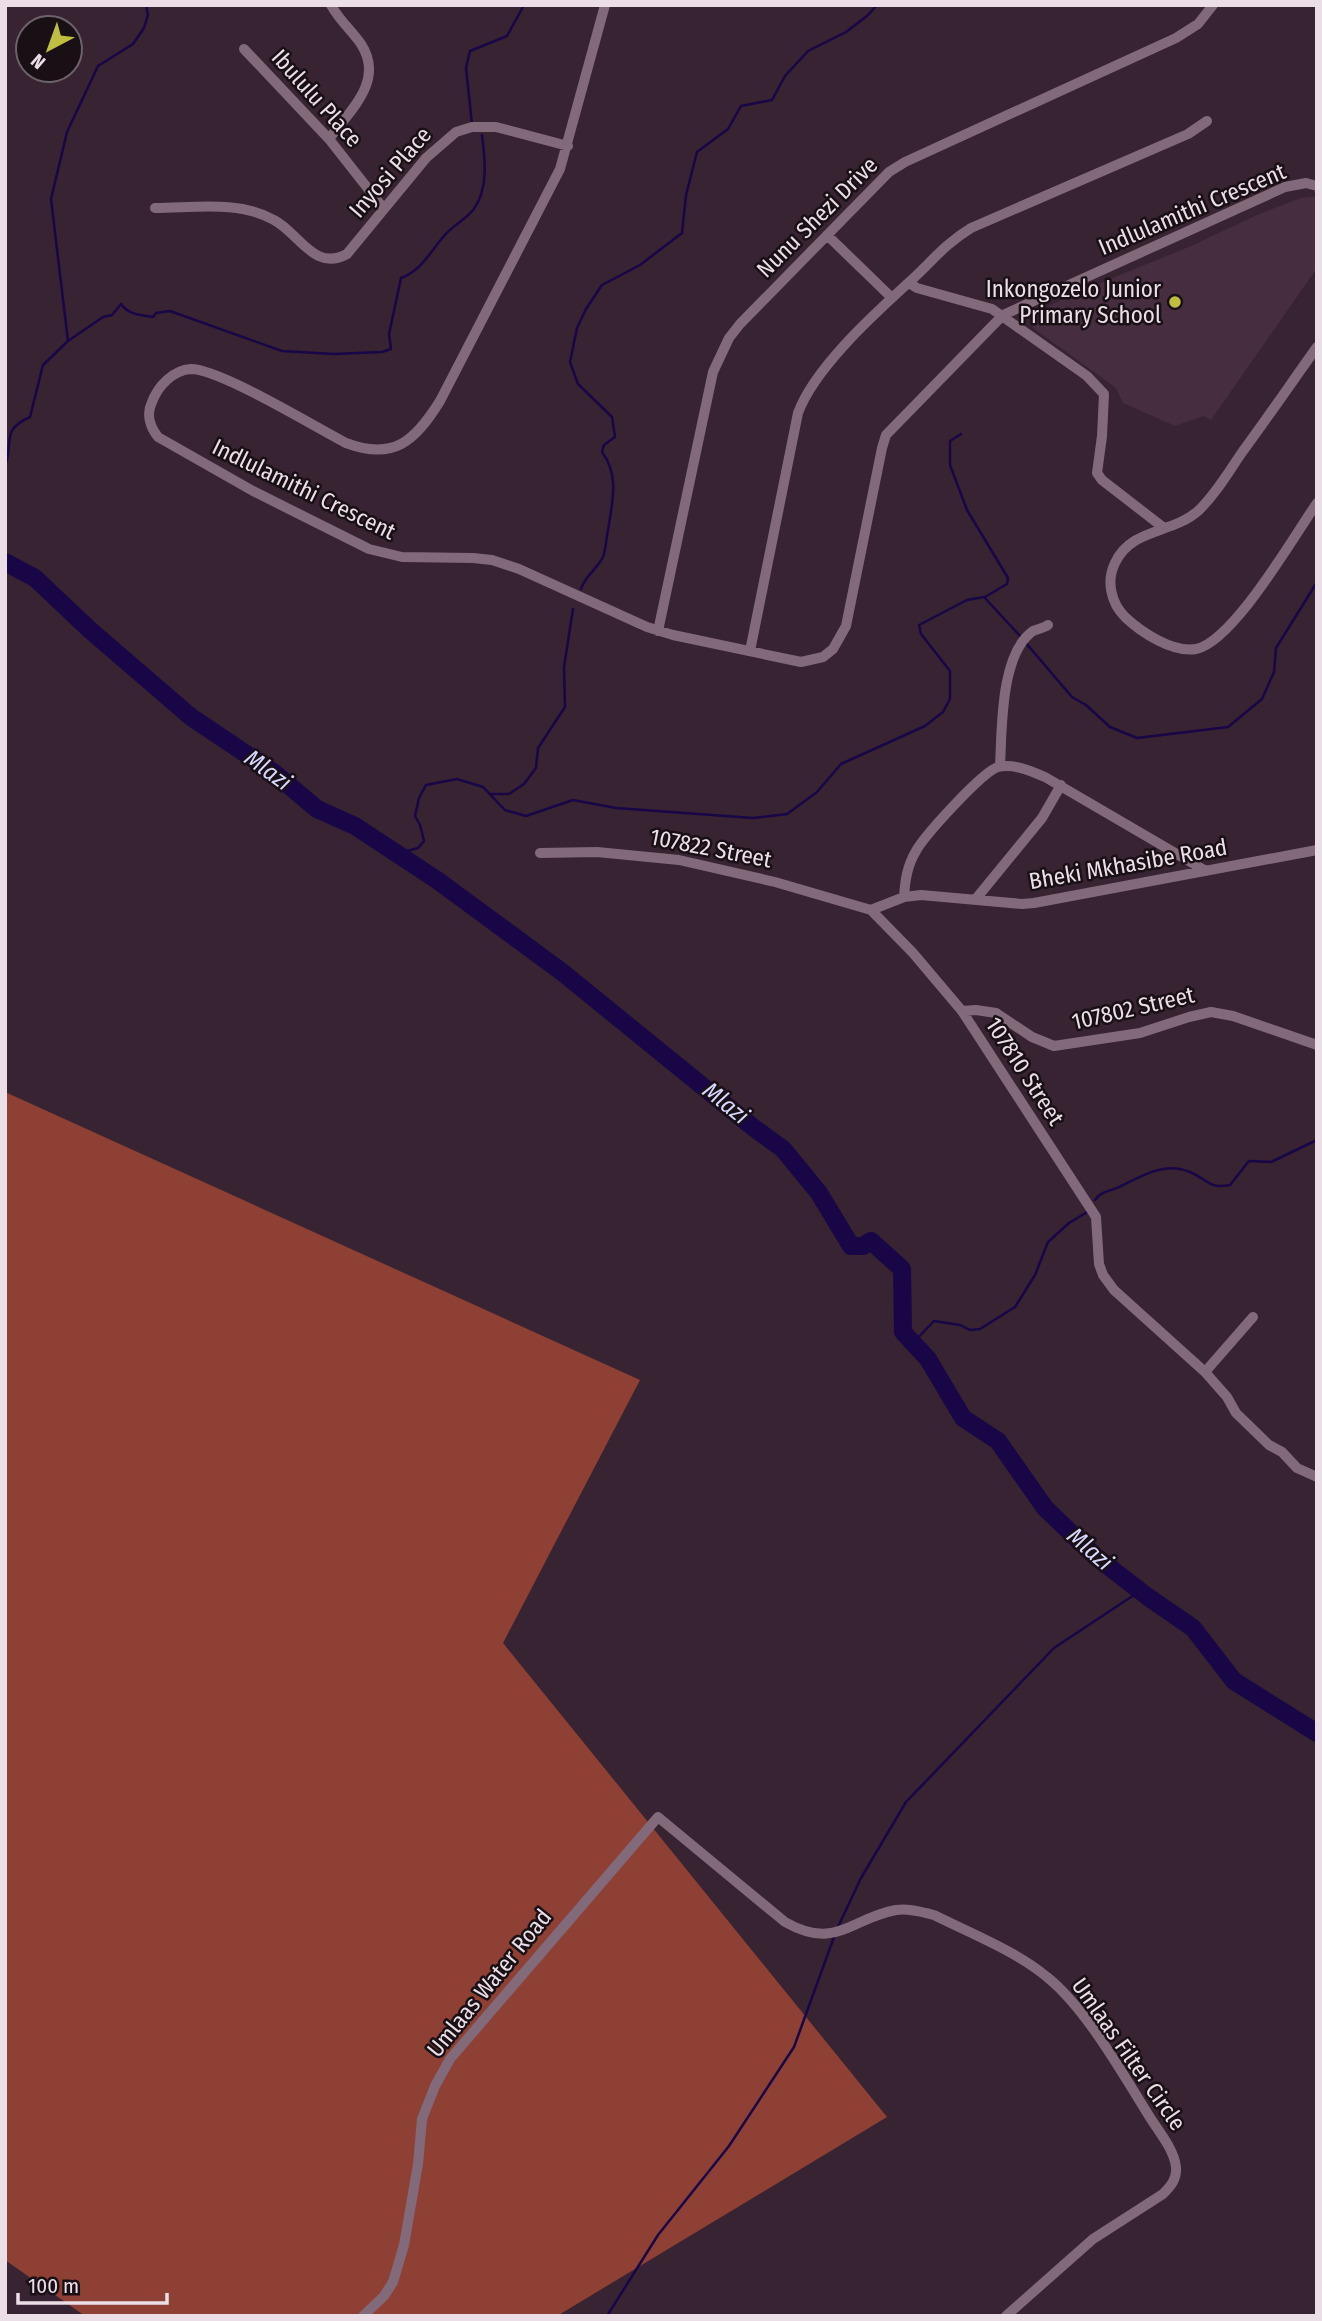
<svg xmlns="http://www.w3.org/2000/svg" width="1322" height="2321" font-family="'Fira Sans Condensed',sans-serif">
<style>
.built{fill:#462d3f}
.forest{fill:#8e4034}
.lines{fill:none;stroke-linecap:round;stroke-linejoin:round}
.stream{stroke:#180647;stroke-width:2.5}
.river{stroke:#180647;stroke-width:18}
.street{stroke:#826a7a;stroke-width:10}
.poi-dot{fill:#bfbe41;stroke:#191016;stroke-width:2.5}
.labels{text-anchor:middle;stroke-width:5;stroke-linejoin:round;paint-order:stroke}
.street-label{font-size:23px;fill:#ecdee7;stroke:#191016}
.poi-label{font-size:23px;fill:#ecdee7;stroke:#191016;text-anchor:end}
.water-label{font-size:24px;font-style:italic;fill:#d6d6fe;stroke:#191016}
</style>
<rect width="100%" height="100%" fill="#382332"/>
<path class="built" d="M1317,196V268L1211,420L1204,416L1175,426L1123,403L1116,388L1033,328L1034,313L1076,293L1191,246L1259,214L1301,198Z"/>
<path class="forest" d="M5,1092L640,1380L503,1643L887,2117L557,2316H85L5,2260Z"/>
<g class="lines">
<path class="stream" d="M472,124L466,68L470,51L507,36L524,5
M68,341L51,199L67,132L98,66L133,44L144,28L148,15L146,5
M961,434L950,441V465L967,510L1008,578L1007,584L985,597
M5,466C14,444 0,430 30,417L43,365L68,341L103,317L112,315L121,304C129,315 140,315 153,317L156,313L170,311L282,351L334,354L382,352L391,349L389,334L401,278C422,270 430,252 444,236C452,226 465,220 473,210C489,190 485,158 482,135
M581,589C585,576 597,569 603,557C606,549 606,539 608,530C612,503 620,476 602,452L604,445L615,437L612,417L578,384L570,362L577,328L586,309L602,285L640,265L682,233L686,195L697,152L728,129L741,106L772,100L785,76L808,51L846,32L867,16L877,5
M1025,642L1072,697L1086,705L1110,727L1137,738L1228,727L1262,699L1274,672L1276,648L1317,582
M490,794H509L524,784L536,768L538,748L565,707L564,667L573,609
M396,854L418,848L424,841L420,825L415,816L419,798L426,785L457,779L483,787L505,810L526,816L573,800L616,808L753,818L787,814L817,792L841,764L925,726L943,712L950,699V671L921,634L919,625L967,600L984,597L1021,637
M1095,1200C1101,1190 1114,1191 1123,1185C1145,1174 1166,1162 1190,1172C1207,1179 1208,1189 1230,1185L1249,1161L1271,1162L1317,1140
M913,1343L934,1321L960,1325L970,1330L980,1329L1015,1307L1035,1275L1048,1242L1069,1223L1089,1211
M838,1927L861,1878L906,1802L1054,1648L1140,1591
M607,2316L658,2235L729,2146L794,2047L834,1937"/>
<path class="river" d="M5,562L35,578L90,630L191,717L273,772L317,809L355,826L437,880L562,972L754,1128L783,1149L819,1193L851,1246H863L871,1241L902,1269L903,1332L928,1359L963,1418L998,1441L1045,1508L1095,1556L1148,1597L1193,1628L1234,1681L1317,1733"/>
<path class="street" d="M605,5L560,169L440,401C415,441 394,461 346,443C315,427 220,369 191,369C173,370 158,386 152,402C146,414 150,427 158,437L253,491L369,549L402,557L473,558L492,560L519,569L647,627L673,635L801,662L823,657L833,649L846,626L882,448L886,435L1003,315L1285,187L1306,183L1317,186
M244,49L329,139L384,209
M329,139C350,110 385,81 361,44C352,31 339,20 331,5
M155,208C193,208 239,200 274,220C299,233 314,272 347,254L426,158L456,132L472,127H496L568,146
M827,235L892,298
M909,283L917,288L992,309L1087,376L1104,394L1102,436L1097,473L1102,480L1164,528
M1317,347C1292,382 1268,417 1243,451C1229,471 1216,494 1198,511C1172,534 1131,528 1115,563C1106,581 1111,603 1125,617C1142,633 1173,653 1196,649C1233,642 1294,536 1317,503
M658,631L713,372L729,338L740,324L889,172L905,162L1176,38L1198,24L1213,5
M750,651L798,413C814,369 871,317 906,285C931,263 942,246 971,228L1188,134L1207,121
M1000,766C1002,730 1000,654 1033,631C1037,629 1044,628 1048,625
M540,853L597,852L679,860L775,882L871,910L913,953L962,1011L1096,1217L1099,1264L1103,1275L1114,1290L1205,1372L1227,1397L1236,1413L1269,1445L1282,1452L1297,1468L1317,1477
M904,897C905,881 907,866 916,851C925,835 982,772 998,767C1013,763 1031,771 1045,777L1206,871
M975,900L1042,818L1061,785
M871,910L904,897L921,895L1022,904L1034,903L1317,850
M962,1011L976,1010L996,1013L1032,1037L1054,1046L1140,1033L1189,1017L1211,1012L1233,1016L1317,1045
M1205,1372L1253,1317
M363,2316L384,2296L393,2282L404,2245L418,2164L422,2119L435,2086L450,2059L658,1817L785,1922C836,1951 851,1918 896,1910C909,1908 921,1912 934,1915C970,1933 1016,1951 1047,1977C1086,2008 1124,2076 1151,2119C1160,2133 1174,2150 1176,2167C1177,2179 1171,2186 1163,2194L1093,2239L1006,2316"/>
</g>
<circle class="poi-dot" cx="1175" cy="302" r="7"/>
<g class="labels">
<g class="street-label">
<text transform="translate(317 98) rotate(48)" y="8">Ibululu Place</text>
<text transform="translate(390 172) rotate(-49)" y="8">Inyosi Place</text>
<text transform="translate(1192 209) rotate(-23)" y="8">Indlulamithi Crescent</text>
<text transform="translate(817 217) rotate(-45)" y="8">Nunu Shezi Drive</text>
<text transform="translate(304 489) rotate(26)" y="8">Indlulamithi Crescent</text>
<text transform="translate(711 848) rotate(11)" y="8">107822 Street</text>
<text transform="translate(1128 864) rotate(-10)" y="8">Bheki Mkhasibe Road</text>
<text transform="translate(1133 1008) rotate(-13)" y="8">107802 Street</text>
<text transform="translate(1025 1071) rotate(57)" y="8">107810 Street</text>
<text transform="translate(489 1983) rotate(-51)" y="8">Umlaas Water Road</text>
<text transform="translate(1129 2054) rotate(55)" y="8">Umlaas Filter Circle</text>
</g>
<g class="poi-label">
<text x="1161" y="297">Inkongozelo Junior<tspan x="1161" dy="26">Primary School</tspan></text>
</g>
<g class="water-label">
<text transform="translate(268 770) rotate(36)" y="8">Mlazi</text>
<text transform="translate(726 1103) rotate(39)" y="8">Mlazi</text>
<text transform="translate(1090 1549) rotate(41)" y="8">Mlazi</text>
</g>
</g>
<rect width="1322" height="2321" fill="none" stroke="#ecdee7" stroke-width="14"/>
<g transform="translate(49 49) rotate(221)"><circle r="33" fill="#191016" stroke="#6d626a" stroke-width="2"/>
<path d="M0-5L12 26L0 18L-12 26Z" fill="#bfbe41"/>
<text y="-10" font-size="19" font-weight="bold" text-anchor="middle" fill="#ecdee7">N</text>
</g>
<path d="M18 2293v10h149v-10" fill="none" stroke="#ecdee7" stroke-width="3.5"/>
<text x="28" y="2293" font-size="21" fill="#ecdee7" stroke="#191016" stroke-width="5" paint-order="stroke">100 m</text>
</svg>
